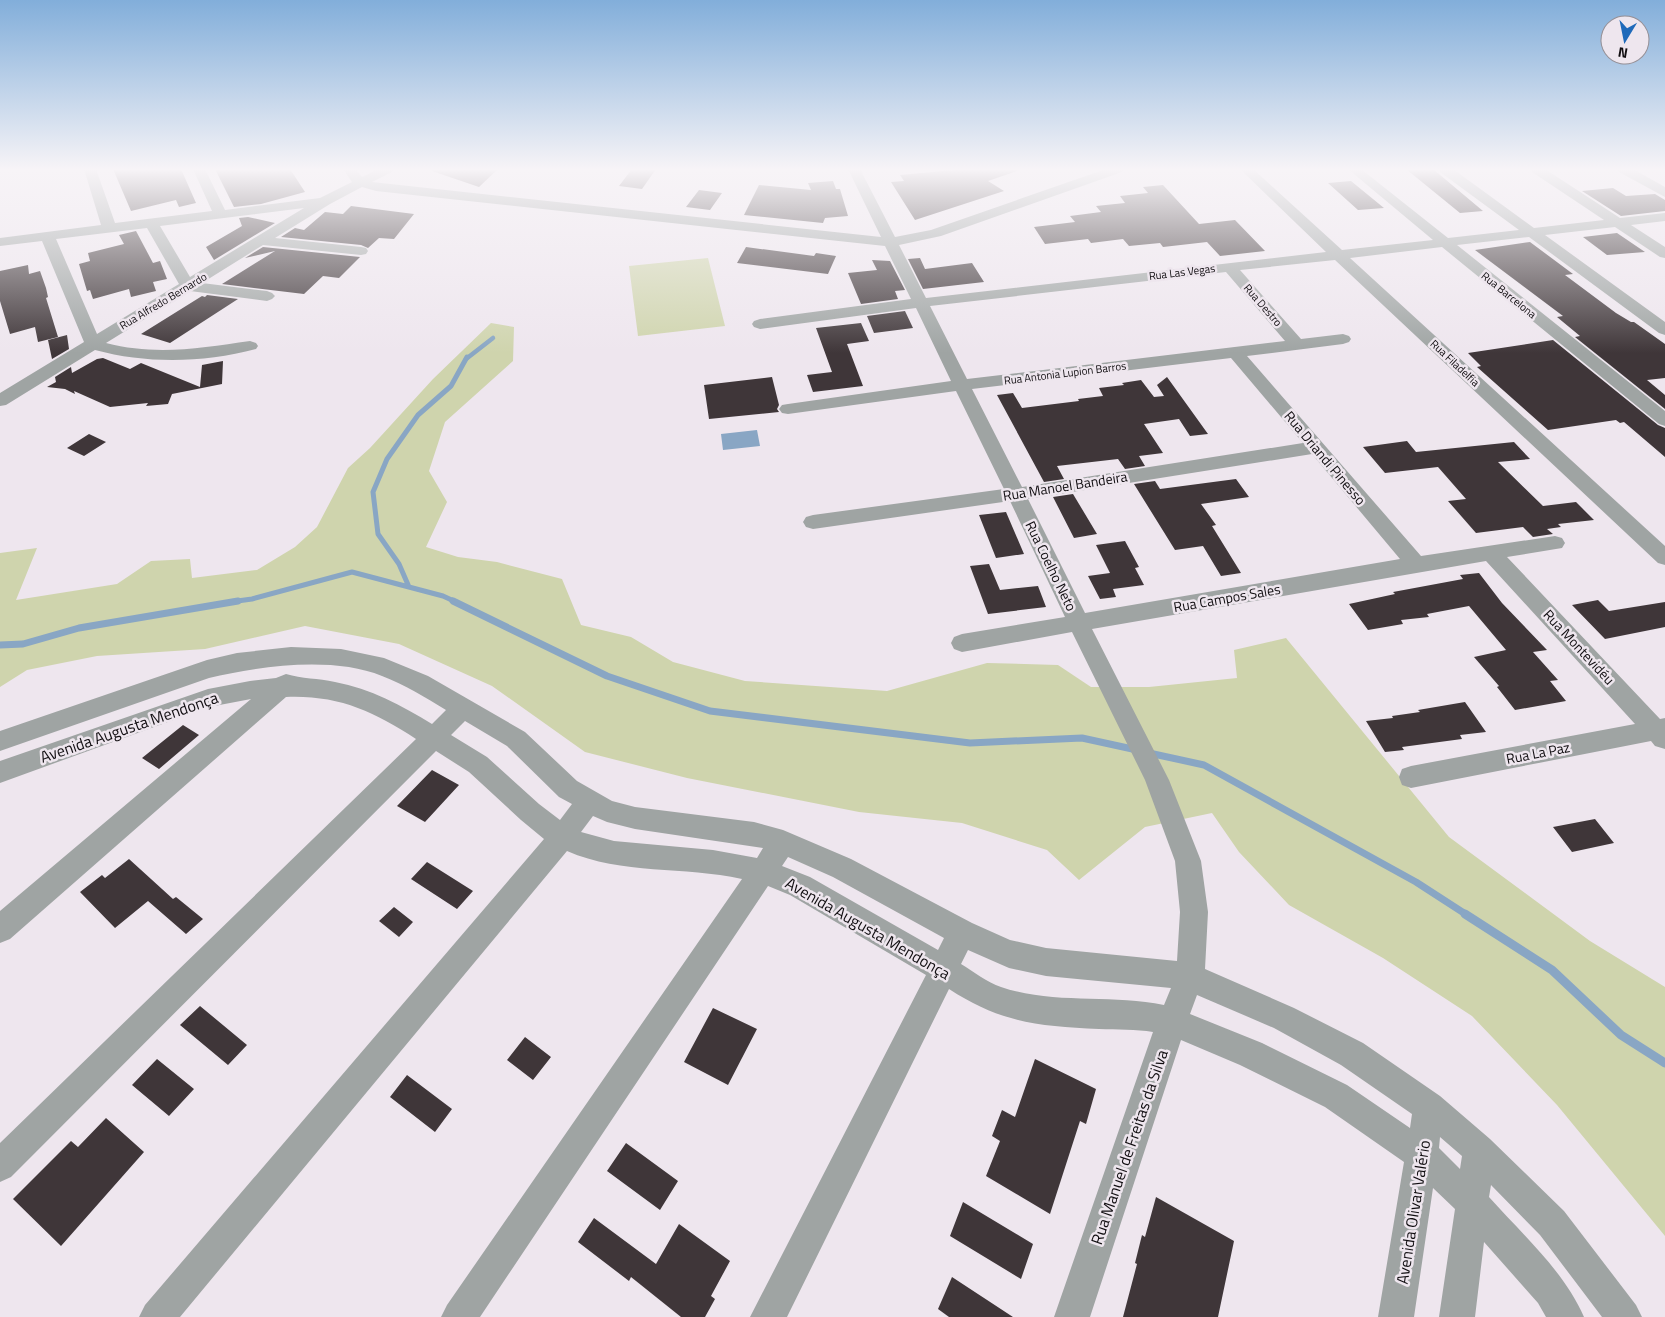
<svg xmlns="http://www.w3.org/2000/svg" width="1665" height="1317" font-family="'Titillium Web',sans-serif">
<style>
.green{fill:#cfd4ad}
.water{fill:#89a6c4}
.lines{fill:none;stroke-linecap:round;stroke-linejoin:round}
.stream-far3{stroke:#89a6c4;stroke-width:4.5}
.stream-far2{stroke:#89a6c4;stroke-width:5}
.stream-far1{stroke:#89a6c4;stroke-width:7}
.stream{stroke:#89a6c4;stroke-width:9}
.building{fill:#3f3639}
.minor{fill:#9fa4a3;fill-rule:evenodd}
.labels{text-anchor:middle;stroke-width:5;stroke-linejoin:round;paint-order:stroke}
.far-street-label{font-size:11px;fill:#100d10;stroke:#eee6ee}
.street-label{font-size:14px;fill:#100d10;stroke:#eee6ee}
.near-street-label{font-size:16px;fill:#100d10;stroke:#eee6ee}
</style>
<rect width="100%" height="100%" fill="#eee6ee"/>
<path class="green" d="M708,258L725,326L638,336L629,266Z
M491,323L514,327L513,361L445,422L429,471L447,502L426,547L458,557L497,562L562,579L581,625L631,637L673,662L745,681L887,691L987,663L1058,665L1091,687H1149L1237,678L1234,650L1286,638L1449,837L1590,941L1665,987V1236L1557,1105L1472,1016L1383,958L1289,905L1239,852L1212,813L1145,827L1079,880L1047,850L962,823L859,812L687,778L585,752L492,686L399,644L305,626L205,649L97,656L27,670L0,687V553L37,548L16,600L117,584L151,561L190,559L192,578L257,570L295,547L317,527L348,468L370,448L433,379Z"/>
<path class="water" d="M757,430L760,446L723,450L721,434Z"/>
<g class="lines">
<path class="stream-far3" d="M466,359L493,338"/>
<path class="stream-far2" d="M409,587L399,564L378,534L373,492L387,459L418,415L451,386L467,357
M230,602L252,599L352,572L443,596L456,602"/>
<path class="stream-far1" d="M453,601L607,676L710,711L970,743L1082,738L1137,750
M0,645L23,644L79,628L238,601
M1149,753L1204,765L1416,882L1467,915"/>
<path class="stream" d="M1465,914L1552,970L1621,1035L1665,1063"/>
</g>
<path class="building" d="M113,169H181L196,203L179,207L176,200L131,211Z
M215,169H290L305,192L261,204L234,207Z
M433,169H498L479,187L432,171Z
M632,169H656L642,189L619,186Z
M965,169H1016L1017,171L988,181L1004,191L915,220L891,182L904,181L900,175Z
M1406,169H1433L1483,211L1460,213Z
M833,181L836,189H840L848,216L825,218L823,223L744,215L759,185L811,190L808,183Z
M1351,181L1384,208L1358,210L1328,183Z
M1163,185L1199,224L1235,220L1265,251L1220,256L1207,242L1163,247L1160,243L1129,246L1123,239L1091,243L1088,239L1045,244L1034,227L1075,222L1070,216L1101,212L1096,206L1125,203L1120,196L1148,193L1143,187Z
M1613,188L1626,196L1655,194L1665,200V211L1621,216L1582,191Z
M699,190L722,193L710,210L686,207Z
M351,206L414,214L394,239L379,238L368,248L361,245L281,237L295,228L304,230L325,212L343,214Z
M248,217L275,223L214,260L206,247L242,226L239,218Z
M136,231L153,263L160,261L167,279L153,282L156,291L131,297L129,289L93,299L90,290L87,291L79,264L90,261L88,253L124,244L119,235Z
M1617,233L1645,252L1607,255L1583,237Z
M1530,242L1573,274L1565,275L1616,313L1631,322H1634L1665,344V378L1647,380L1665,395V409L1575,337L1580,336L1557,317L1563,316L1475,250Z
M263,247L360,257L339,278L323,276L304,294L222,284L275,251L245,258Z
M746,247L814,256L816,253L836,256L828,274L737,263Z
M920,258L925,269L972,263L984,282L923,289L908,259Z
M872,260L890,261L905,290L895,291L898,299L861,304L848,273L877,270Z
M28,265L29,274L40,271L46,288L48,297L46,298L58,337L38,342L35,327L10,334L0,301V271Z
M207,295L238,299L170,343L141,334L202,296L205,297Z
M905,311L913,328L874,333L867,316Z
M861,323L869,341L847,344L863,386L813,392L807,375L832,372L816,328Z
M67,335L69,349L52,359L48,340Z
M1553,340L1658,425L1665,428V457L1624,422L1620,423L1616,420L1548,430L1477,367L1481,366L1468,353Z
M103,358L130,369L141,363L200,387L202,365L223,361L222,384L172,394L168,404L146,406L148,403L110,407L74,391L75,394L65,389L47,387L56,382L55,377L71,367L72,373L97,359Z
M772,377L779,405L777,409L779,412L709,419L704,385Z
M1167,377L1208,434L1190,436L1179,419L1144,424L1163,453L1139,456L1145,466L1125,469L1118,459L1057,466L1064,479L1044,482L997,395L1013,393L1022,408L1079,401L1078,399L1103,396L1099,388L1124,385L1122,383L1141,380L1154,397L1164,396L1157,385Z
M89,434L106,442L84,456L67,448Z
M1407,441L1416,452L1514,442L1530,459L1498,462L1543,506L1576,502L1594,520L1558,524L1561,527L1547,529L1553,534L1533,537L1523,527L1476,533L1448,501L1466,499L1438,467L1385,473L1363,447Z
M1236,479L1249,497L1201,504L1216,525L1212,526L1241,573L1221,576L1203,546L1175,550L1134,484L1155,481L1160,489Z
M1073,494L1097,534L1074,538L1053,497Z
M1006,512L1024,554L996,558L979,515Z
M1125,541L1139,567L1135,568L1144,585L1113,589L1116,597L1100,599L1088,576L1110,573L1096,545Z
M989,564L1000,590L1038,586L1046,607L988,614L970,566Z
M1479,573L1502,603L1547,650L1533,652L1558,680L1550,681L1566,701L1515,710L1497,687L1499,686L1474,657L1506,650L1469,606L1427,614L1429,617L1401,620L1403,624L1368,630L1349,604L1395,594L1393,592L1463,579L1460,575Z
M1598,600L1609,611L1665,602V627L1605,639L1572,605Z
M1465,702L1486,732L1460,735L1462,739L1402,747L1404,750L1385,752L1366,721L1393,718L1392,716L1420,712L1418,710Z
M183,725L199,735L159,769L142,758Z
M432,770L459,785L425,822L397,806Z
M1595,819L1614,843L1572,852L1553,827Z
M129,859L173,899L176,897L203,919L186,934L148,901L115,928L80,892L102,875L105,878Z
M427,862L473,891L457,909L411,879Z
M394,907L413,922L399,937L379,921Z
M200,1006L247,1045L228,1065L180,1025Z
M713,1008L757,1029L728,1085L684,1062Z
M525,1037L551,1057L533,1080L507,1060Z
M157,1059L194,1089L169,1116L132,1085Z
M1035,1059L1096,1089L1086,1124L1080,1121L1050,1214L986,1176L1000,1141L992,1136L1002,1110L1015,1117Z
M407,1075L452,1109L435,1132L390,1097Z
M106,1118L144,1152L61,1246L13,1199L71,1141L78,1147Z
M626,1143L678,1181L660,1210L607,1171Z
M1156,1197L1234,1241L1218,1317H1123L1137,1264L1135,1263L1142,1235L1145,1237Z
M963,1202L1033,1244L1021,1279L950,1236Z
M594,1218L656,1264L679,1224L730,1261L711,1296L715,1299L705,1317H681L631,1277L629,1281L578,1242Z
M952,1277L1013,1317H949L938,1309Z"/>
<g class="lines">
<path class="minor" d="M84,169H96L115,223L212,211L193,169H205L225,210L320,198L352,182L343,169H355L362,177L378,169H393L392,172L372,182L881,237L848,169H860L895,237L931,230L1106,169H1123L1122,172L941,236L899,245L926,298L1326,252L1240,169H1253L1342,250L1433,240L1348,169H1361L1448,238L1519,230L1440,172L1439,169H1453L1534,228L1604,220L1532,172L1531,169H1545L1620,218L1665,213V221L1631,225L1665,247V258L1660,257L1615,227L1545,235L1665,322V335L1659,333L1529,237L1457,245L1665,411V426L1659,424L1442,247L1350,258L1665,546V565L1658,563L1335,260L1240,270L1301,339L1343,334L1349,336L1351,339L1349,342L1343,344L1247,356L1421,556L1555,536L1562,538L1565,543L1562,548L1507,557L1660,719L1665,718V749L1655,746L1651,741L1411,788L1402,785L1399,777L1402,769L1411,766L1635,724L1486,561L1092,629L1169,780L1201,861L1208,912L1205,969L1294,1008L1363,1043L1440,1096L1490,1139L1564,1211L1636,1305L1642,1317H1602L1540,1235L1491,1185L1489,1197C1522,1234 1564,1271 1584,1317H1546L1538,1303L1484,1242L1475,1317H1439L1455,1209L1433,1188L1414,1317H1378L1404,1162L1325,1107L1240,1065L1181,1040L1090,1317H1054L1153,1032C1136,1029 1117,1030 1099,1029C1039,1026 1001,1023 949,989L787,1317H750L926,975L790,895L768,886L480,1317H441L447,1305L742,879C684,866 622,875 567,851L180,1317H139L145,1305L544,839L521,820L469,772L436,751L11,1177L0,1182V1143L416,739C373,711 338,695 286,697L10,939L0,943V911L251,699L209,707L0,783V761L208,689L250,681L276,678L286,674C302,679 318,678 335,682C371,689 401,705 432,724L446,710C425,697 405,685 382,676C333,656 259,666 209,678L0,751V731L207,660L237,653L291,647L341,649L384,658L428,676L525,732L577,781L612,801L635,807L754,822L783,830L851,859L972,923L1010,940L1046,948L1177,961L1180,912L1175,861L1145,780L1072,632L962,652L954,649L951,643L954,637L962,634L1065,617L1010,501L813,529L806,527L803,522L806,517L813,515L1004,489L956,391L788,414L782,413L779,409L782,405L788,404L951,381L916,308L760,329L754,327L752,324L754,321L760,319L911,299L885,246L376,191L362,187L330,204L275,238L361,247L366,248L368,251L366,254L361,255L263,245L202,283L267,291L272,293L275,296L272,299L267,301L190,291L106,343C156,356 201,348 250,341L256,343L258,346L256,349C203,363 147,364 95,350L6,405L0,406V393L84,342L42,241L0,246V238L101,225ZM304,208L190,277L160,226ZM147,228L179,284L97,334L56,239ZM1226,272L1285,341L967,379L930,306ZM1231,358L1303,443L1022,487L972,389ZM1312,454L1400,559L1085,613L1028,499ZM465,721L507,746L559,797L572,804L560,820L539,804L487,757L451,735ZM593,816L607,822L635,829L763,848L757,858L713,850L614,841L581,832ZM788,857L833,877L944,938L938,950L810,877L782,866ZM968,950L1009,968L1046,976L1171,988L1164,1005C1110,994 1054,1005 1001,987C987,982 974,972 961,964ZM1197,995L1274,1028L1341,1065L1412,1114L1410,1128L1347,1085L1262,1043L1190,1014ZM1440,1137L1462,1156L1460,1169L1439,1148Z
M1618,169H1633L1665,187V197L1619,172Z"/>
</g>
<linearGradient id="sky" x2="0" y2="1"><stop stop-color="#82aeda"/><stop offset="0.48" stop-color="#f7f4f7"/><stop offset="1" stop-color="#f7f4f7" stop-opacity="0"/></linearGradient>
<rect width="1665" height="353" fill="url(#sky)"/>
<g class="labels">
<g class="far-street-label">
<text transform="translate(1182 272) rotate(-7)" y="4">Rua Las Vegas</text>
<text transform="translate(1509 295) rotate(39)" y="4">Rua Barcelona</text>
<text transform="translate(163 301) rotate(-31)" y="4">Rua Alfredo Bernardo</text>
<text transform="translate(1263 305) rotate(49)" y="4">Rua Destro</text>
<text transform="translate(1455 363) rotate(43)" y="4">Rua Filadelfia</text>
<text transform="translate(1065 373) rotate(-7)" y="4">Rua Antonia Lupion Barros</text>
</g>
<g class="street-label">
<text transform="translate(1325 458) rotate(50)" y="5">Rua Driandi Pinesso</text>
<text transform="translate(1065 486) rotate(-9)" y="5">Rua Manoel Bandeira</text>
<text transform="translate(1051 566) rotate(64)" y="5">Rua Coelho Neto</text>
<text transform="translate(1227 598) rotate(-10)" y="5">Rua Campos Sales</text>
<text transform="translate(1579 647) rotate(47)" y="5">Rua Montevidéu</text>
<text transform="translate(1538 753) rotate(-11)" y="5">Rua La Paz</text>
</g>
<g class="near-street-label">
<text transform="translate(129 727) rotate(-19)" y="6">Avenida Augusta Mendonça</text>
<text transform="translate(868 928) rotate(30)" y="6">Avenida Augusta Mendonça</text>
<text transform="translate(1129 1147) rotate(-71)" y="6">Rua Manuel de Freitas da Silva</text>
<text transform="translate(1413 1212) rotate(-81)" y="6">Avenida Olivar Valério</text>
</g>
</g>
<g transform="translate(1625 40) rotate(190)"><circle r="24" fill="#eee6ee" stroke="#958f95"/>
<path d="M0-4L9 19L0 12L-9 19Z" fill="#1f6aba"/>
<text y="-8" font-size="14" font-weight="bold" text-anchor="middle" fill="#100d10">N</text>
</g>
</svg>
